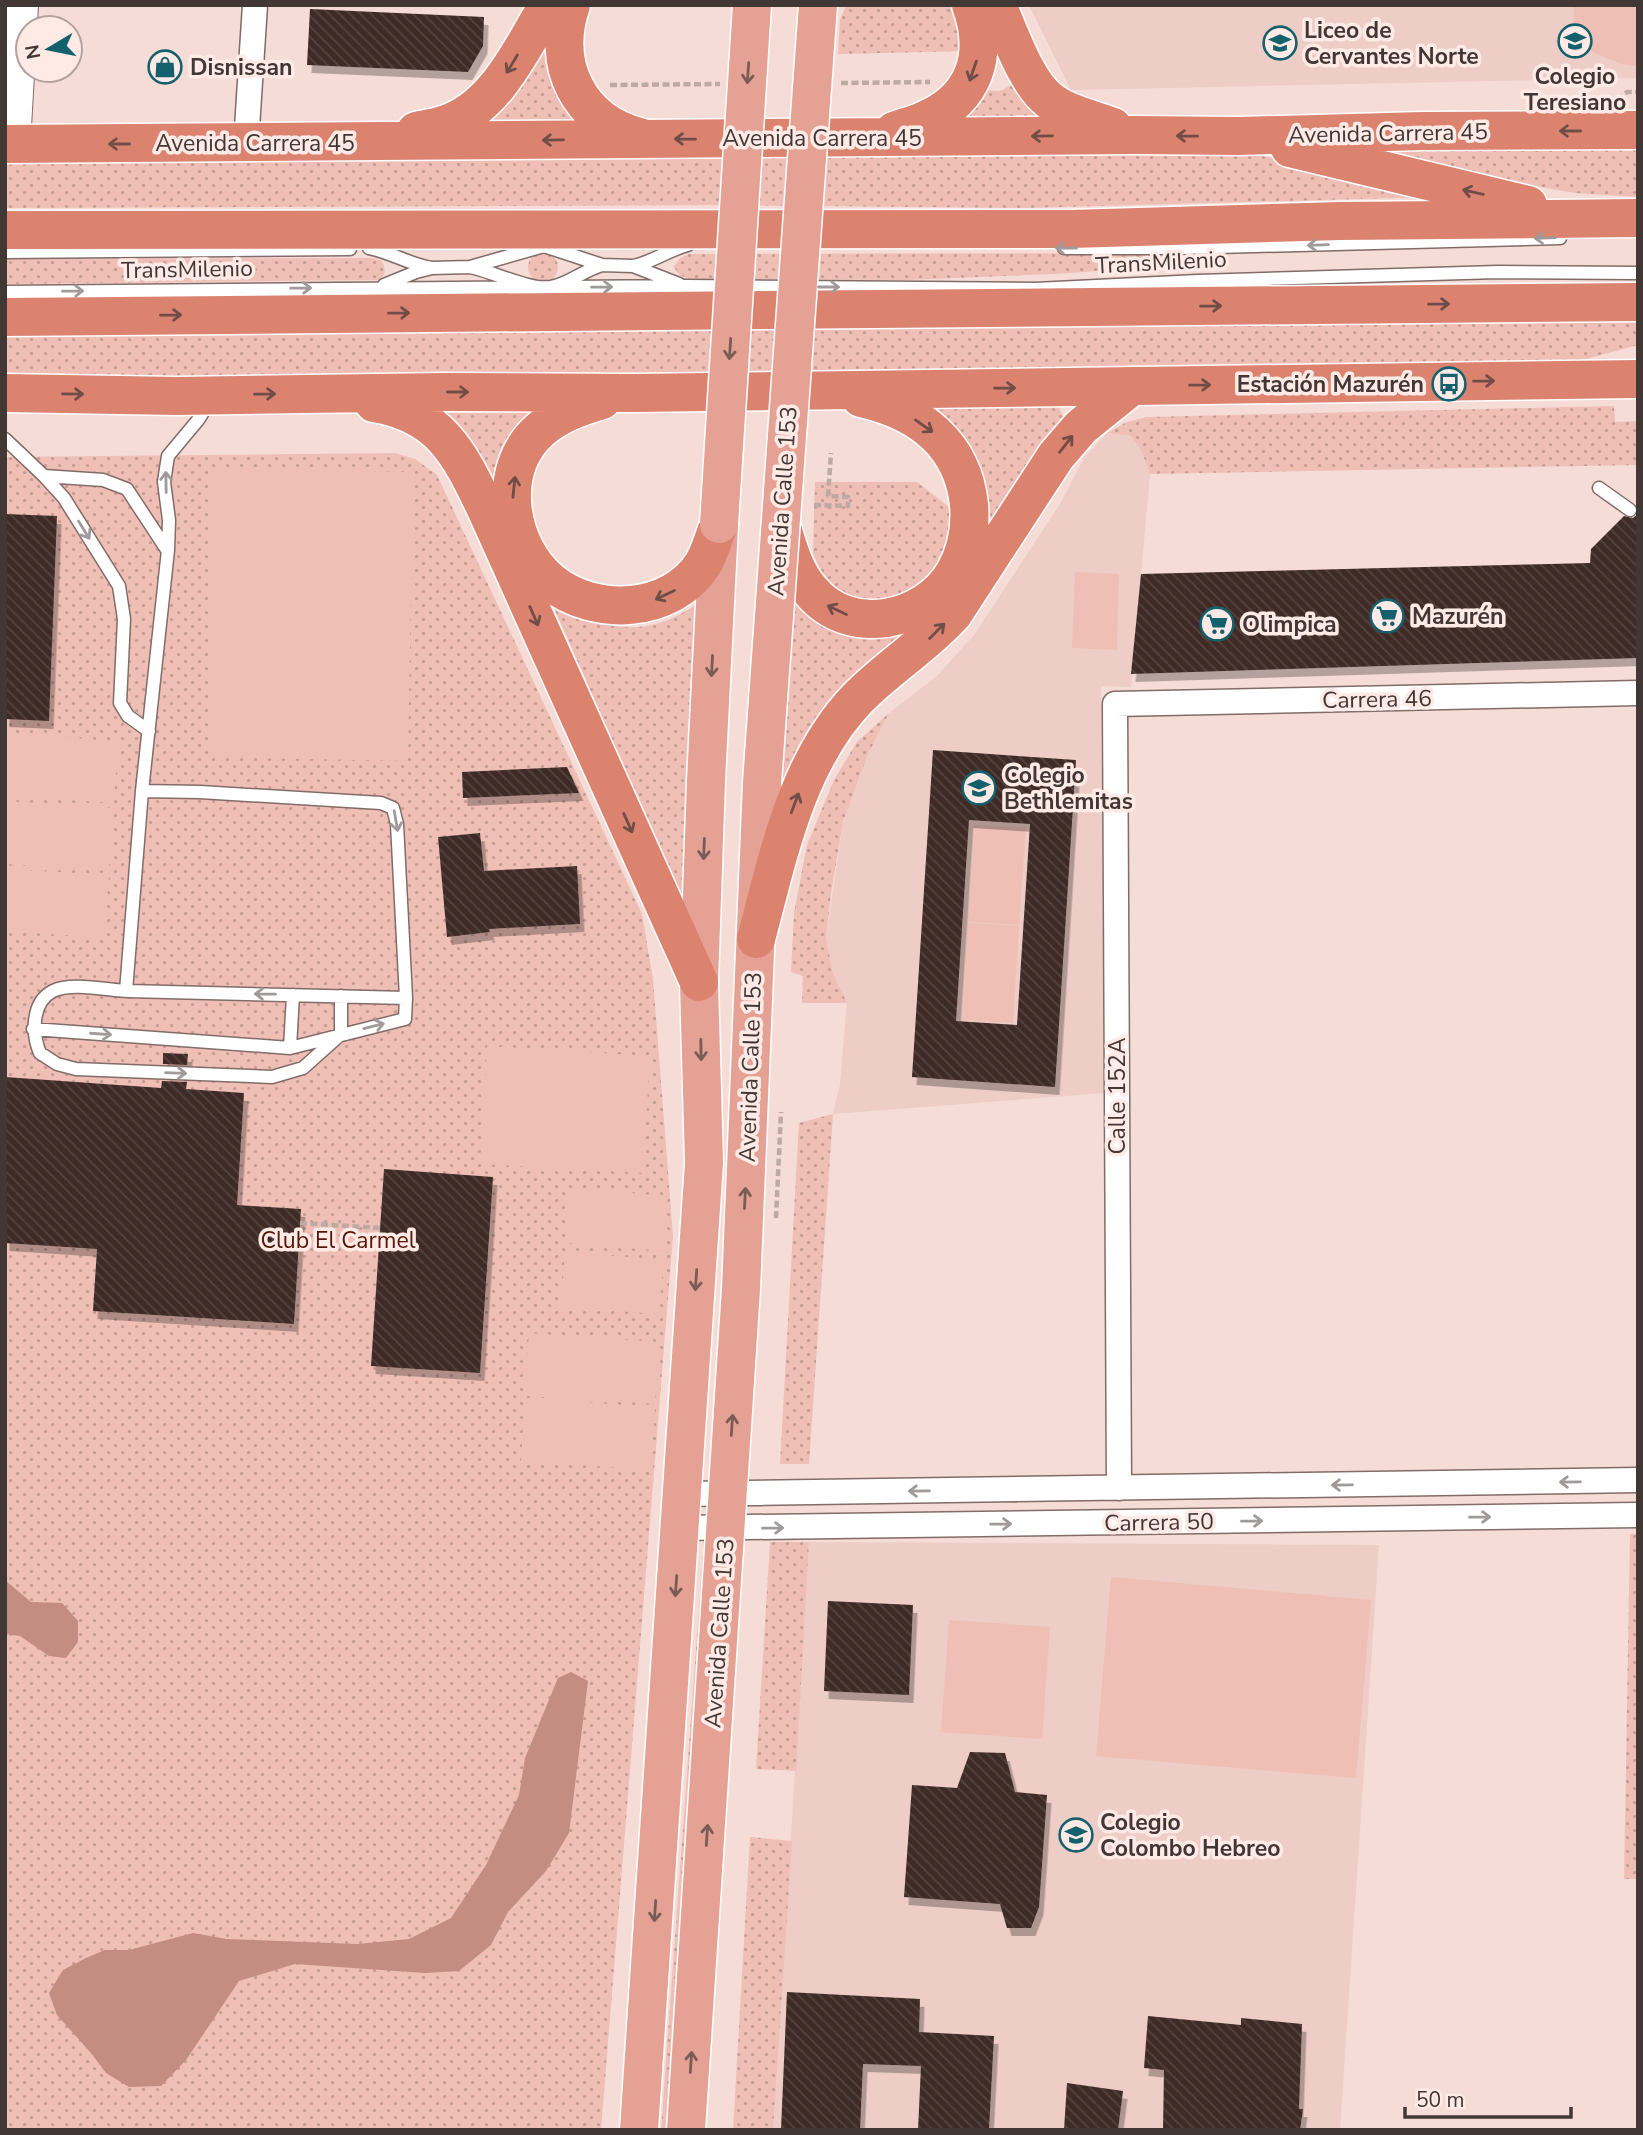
<svg xmlns="http://www.w3.org/2000/svg" width="1643" height="2135" font-family="'Nunito Sans',sans-serif">
<style>
.built{fill:#edcdc6}
.grass{fill:url(#grass-dots)}
.garden{fill:#efbfb5}
.water{fill:#c48d81}
.building{fill:url(#building-back-hatch);fill-rule:evenodd;filter:url(#shadow)}
.lines{fill:none;stroke-linecap:round;stroke-linejoin:round}
.service-casing{stroke:#826c67;stroke-width:15}
.minor-casing{stroke:#826c67;stroke-width:27}
.tertiary-casing{stroke:#826c67;stroke-width:34}
.primary-casing{stroke:#fff;stroke-width:41}
.trunk-casing{stroke:#fff;stroke-width:41}
.path{stroke:#beaaa5;stroke-width:4.5;stroke-dasharray:7 3.5;stroke-linecap:butt}
.service{stroke:#fff;stroke-width:12}
.minor{stroke:#fff;stroke-width:24}
.tertiary{stroke:#fff;stroke-width:32}
.primary{stroke:#e5a294;stroke-width:38}
.trunk{stroke:#dc8370;stroke-width:38}
.primary-bridge-casing{stroke:#fff;stroke-width:41;stroke-linecap:butt}
.primary-bridge{stroke:#e5a294;stroke-width:38}
.oneway{stroke:#704e47}
.oneway2{stroke:#7a5c56}
.oneway3{stroke:#a09b9a}
.labels{text-anchor:middle;stroke-width:7;stroke-linejoin:round;paint-order:stroke}
.poi-label{font-size:23px;font-weight:bold;fill:#413735;stroke:#ffeae6;text-anchor:start}
.street-label{font-size:23px;fill:#413735;stroke:#ffeae6}
.park-label{font-size:23px;fill:#581609;stroke:#ffeae6}
</style>
<defs>
<pattern id="grass-dots" width="8" height="8" patternUnits="userSpaceOnUse" patternTransform="scale(1.75)"><rect width="8" height="8" fill="#efbfb5"/><path d="M2 2h.1M6 6h.1" fill="none" stroke="#c39c94" stroke-width="1.8" stroke-linecap="round"/></pattern>
<pattern id="building-back-hatch" width="6" height="6" patternUnits="userSpaceOnUse" patternTransform="scale(1.75)"><rect width="6" height="6" fill="#3f2c28"/><path d="M-1 5l2 2M0 0l6 6M5-1l2 2" fill="none" stroke="#53433f"/></pattern>
<filter id="shadow"><feDropShadow dx="4.5" dy="8" stdDeviation="0" flood-color="#0004"/></filter>
</defs>
<rect width="100%" height="100%" fill="#f5dcd6"/>
<path class="built" d="M1029,5H1638V78L1071,90Z
M1107,433L1131,436L1142,452L1150,474L1131,687L1101,686L1104,1093L833,1114L840,1085L847,1003L833,974L826,938L843,822L868,754L889,713L937,676L974,635L1060,504L1084,458Z
M809,1542L1379,1545L1340,2130H773Z"/>
<path class="grass" d="M846,5H954L967,51L838,54L840,20Z
M553,18C550,42 542,69 555,90C563,104 580,115 592,126H471Z
M1020,81L1068,125L951,123L975,90L1000,91Z
M1638,144V197L1575,193L1323,149Z
M1236,151L1335,170L1432,197L1026,208L720,205L5,208V160Z
M528 267a15 15 0 1 1 30 0a15 15 0 1 1-30 0Z
M1190,253V264L1056,274L904,280L689,279L679,275L674,267L680,258L689,254Z
M373,258L382,261C386,270 386,275 378,280L5,284V259Z
M1638,315V345L1538,372L5,385V327Z
M1055,399L1067,425L975,568L922,401Z
M1614,406L1615,422L1638,421V465L1150,474L1142,452L1131,436L1107,433L1127,422L1148,417Z
M551,408L504,501L431,409Z
M395,453L415,459L437,475L642,914L653,979L673,1236L601,2130H5V457Z
M815,482H917L958,514L957,535L925,589L873,604L837,593L820,572L813,552Z
M788,582L813,615L937,613L773,816Z
M550,599C601,632 648,640 700,602L690,916Z
M889,713L868,754L843,822L831,893L826,938L833,974L847,1003H802L803,976L791,972L794,913L807,845L834,780L857,742Z
M833,1114L809,1464H780L799,1123Z
M707,1498H712L670,2130H661Z
M1630,1534H1638V1879H1624Z
M770,1542H809L796,1771L756,1769Z
M750,1837L792,1841L773,2130H733Z"/>
<path class="garden" d="M1574,5H1638V66L1621,64L1590,51L1573,28Z
M212,468L413,472L408,761L208,757Z
M1075,572L1119,574L1117,650L1072,648Z
M5,733L118,741L114,803L5,796Z
M5,801L113,808L109,871L5,864Z
M975,825L1026,828L1019,925L968,922Z
M5,869L109,875L104,938L5,931Z
M968,923L1019,926L1013,1023L962,1020Z
M487,1046L650,1056L643,1173L480,1164Z
M570,1188L668,1196L664,1251L565,1243Z
M565,1252L664,1260L659,1314L561,1307Z
M529,1333L659,1342L655,1404L524,1396Z
M525,1398L655,1407L651,1470L521,1461Z
M1111,1577L1371,1600L1356,1778L1096,1756Z
M949,1620L1050,1627L1042,1739L941,1732Z"/>
<path class="water" d="M5,1580L31,1602L62,1603L78,1621V1642L66,1658L49,1656L20,1636L5,1634Z
M571,1672L588,1681L569,1833L546,1871L508,1912L491,1945L459,1971L425,1973L295,1964L239,1981L186,2060L161,2086L129,2087L106,2073L91,2053L57,2015L49,1993L63,1970L86,1958L105,1950H129L193,1933L227,1939L358,1944L409,1939L451,1918L486,1865L519,1795L525,1758L558,1678Z"/>
<path class="building" d="M310,9L484,17L483,46L468,72L307,65Z
M5,514L57,516L49,721L5,719Z
M1638,514V658L1131,674L1141,574L1590,563L1591,549L1624,516L1633,518Z
M933,750L1076,760L1055,1087L912,1077ZM969,820L1030,824L1017,1025L956,1021Z
M567,767L579,793L463,798L462,772Z
M480,833L484,871L577,866L580,924L489,929L490,932L447,937L438,837Z
M163,1053L188,1054L187,1065L163,1064Z
M5,1077L161,1088L162,1081L187,1082L186,1089L244,1093L237,1205L301,1209L294,1324L93,1311L97,1249L5,1243Z
M384,1169L493,1177L480,1373L371,1366Z
M828,1601L913,1605L909,1695L824,1691Z
M970,1752L1005,1753L1015,1792L1047,1795L1039,1907L1031,1928H1007L1000,1904L904,1897L912,1785L957,1788Z
M787,1992L920,1999L919,2032L994,2036L989,2130H918L921,2066L863,2064L860,2130H781Z
M1148,2016L1241,2025V2018L1302,2024L1299,2109H1303L1300,2130H1163L1164,2070L1144,2068Z
M1067,2083L1123,2091L1118,2130H1064Z"/>
<g class="lines">
<defs>
<path id="service" d="M544,246L602,265C584,270 569,284 551,287C532,291 491,271 470,267Z
M369,248C391,252 410,265 432,268L416,272L384,285
M1064,248H1181L1560,238
M5,252L350,249
M602,265L633,266
M432,268L470,267
M679,284L633,266C653,262 668,250 688,245
M5,292L686,286L1035,289L1198,281L1498,272L1638,273
M5,439L44,476L103,480L127,489L167,550
M44,476L64,498L119,586L124,619L120,703L128,716L149,731
M1599,488L1630,510
M126,991L142,791L168,550L169,520L164,482L168,456L198,420L210,401
M341,996V1034L303,1068L272,1077L76,1069L57,1064L40,1053C32,1034 31,1002 53,991C71,982 107,990 128,991C220,994 313,995 406,998
M33,1029L290,1048L405,1019L406,998L397,824L393,808L381,803L200,792L142,791
M290,1048L293,995"/>
<path id="minor" d="M246,143L255,5
M1119,1488L1115,704L1638,693
M682,1494L1638,1480
M680,1528L1638,1515"/>
<path id="tertiary" d="M14,144L22,5"/>
<path id="primary" d="M639,2130L704,1163L699,982L706,781L719,525
M686,2130L741,1289L762,783"/>
<path id="trunk" d="M571,5C551,64 578,121 639,137
M997,5C1010,33 1025,81 1049,100C1066,114 1093,119 1113,127
M416,131C425,129 434,128 443,125C495,110 522,48 548,5
M894,131C904,127 915,125 925,120C975,99 989,54 971,5
M5,144L1135,135L1239,136L1423,131L1638,130
M1290,148L1528,205
M5,230L1071,229L1340,221L1638,218
M5,317L1638,302
M5,393L177,396L444,392L635,393L1638,379
M602,400C579,407 558,414 540,430C495,469 508,547 551,582C594,617 671,614 703,564C710,552 714,537 719,524
M374,403C441,414 459,453 486,509L699,982
M781,524C788,547 794,572 811,591C850,638 926,622 955,572C966,552 971,528 969,505C963,444 919,411 861,398
M756,939C778,857 796,763 857,699C887,668 924,646 953,614L1056,456L1081,427L1132,386"/>
</defs>
<use href="#service" class="service-casing"/>
<use href="#minor" class="minor-casing"/>
<use href="#tertiary" class="tertiary-casing"/>
<use href="#primary" class="primary-casing"/>
<use href="#trunk" class="trunk-casing"/>
<path class="path" d="M841,83L930,82
M610,85L720,84
M1617,100L1627,92H1638
M814,505L848,506V497L828,496L831,453
M776,1218L781,1112
M300,1223L380,1228"/>
<use href="#service" class="service"/>
<use href="#minor" class="minor"/>
<use href="#tertiary" class="tertiary"/>
<use href="#primary" class="primary"/>
<use href="#trunk" class="trunk"/>
<defs>
<path id="primary-bridge" d="M719,524L752,5
M762,783L818,5"/>
</defs>
<use href="#primary-bridge" class="primary-bridge-casing"/>
<use href="#primary-bridge" class="primary-bridge"/>
</g>
<defs><path id="oneway-shaft" d="M-6 0H5M1.5-3L5.5 0L1.5 3" fill="none" stroke-width="1.6" stroke-linecap="round" stroke-linejoin="round" transform="scale(1.75)"/></defs>
<g class="oneway">
<use href="#oneway-shaft" transform="translate(512 64) rotate(121)"/>
<use href="#oneway-shaft" transform="translate(973 71) rotate(109)"/>
<use href="#oneway-shaft" transform="translate(1570 131) rotate(-180)"/>
<use href="#oneway-shaft" transform="translate(1042 136) rotate(179)"/>
<use href="#oneway-shaft" transform="translate(1187 136) rotate(-179)"/>
<use href="#oneway-shaft" transform="translate(685 139) rotate(-179)"/>
<use href="#oneway-shaft" transform="translate(553 140) rotate(179)"/>
<use href="#oneway-shaft" transform="translate(119 144) rotate(180)"/>
<use href="#oneway-shaft" transform="translate(1473 192) rotate(-167)"/>
<use href="#oneway-shaft" transform="translate(1439 304) rotate(-1)"/>
<use href="#oneway-shaft" transform="translate(1211 306) rotate(-1)"/>
<use href="#oneway-shaft" transform="translate(399 313) rotate(-1)"/>
<use href="#oneway-shaft" transform="translate(171 315) rotate(-1)"/>
<use href="#oneway-shaft" transform="translate(1484 381) rotate(-1)"/>
<use href="#oneway-shaft" transform="translate(1200 385) rotate(-1)"/>
<use href="#oneway-shaft" transform="translate(1005 388) rotate(-1)"/>
<use href="#oneway-shaft" transform="translate(458 392)"/>
<use href="#oneway-shaft" transform="translate(73 394) rotate(1)"/>
<use href="#oneway-shaft" transform="translate(265 394) rotate(-1)"/>
<use href="#oneway-shaft" transform="translate(924 426) rotate(35)"/>
<use href="#oneway-shaft" transform="translate(1066 444) rotate(-52)"/>
<use href="#oneway-shaft" transform="translate(514 487) rotate(-84)"/>
<use href="#oneway-shaft" transform="translate(665 595) rotate(154)"/>
<use href="#oneway-shaft" transform="translate(837 610) rotate(-154)"/>
<use href="#oneway-shaft" transform="translate(534 616) rotate(66)"/>
<use href="#oneway-shaft" transform="translate(937 631) rotate(-45)"/>
<use href="#oneway-shaft" transform="translate(795 803) rotate(-69)"/>
<use href="#oneway-shaft" transform="translate(628 823) rotate(66)"/>
</g>
<g class="oneway2">
<use href="#oneway-shaft" transform="translate(748 73) rotate(94)"/>
<use href="#oneway-shaft" transform="translate(730 349) rotate(94)"/>
<use href="#oneway-shaft" transform="translate(712 666) rotate(93)"/>
<use href="#oneway-shaft" transform="translate(704 849) rotate(92)"/>
<use href="#oneway-shaft" transform="translate(701 1050) rotate(89)"/>
<use href="#oneway-shaft" transform="translate(745 1198) rotate(-87)"/>
<use href="#oneway-shaft" transform="translate(696 1280) rotate(94)"/>
<use href="#oneway-shaft" transform="translate(732 1425) rotate(-86)"/>
<use href="#oneway-shaft" transform="translate(676 1586) rotate(94)"/>
<use href="#oneway-shaft" transform="translate(707 1835) rotate(-86)"/>
<use href="#oneway-shaft" transform="translate(655 1911) rotate(94)"/>
<use href="#oneway-shaft" transform="translate(691 2062) rotate(-86)"/>
</g>
<g class="oneway3">
<use href="#oneway-shaft" transform="translate(1545 238) rotate(178)"/>
<use href="#oneway-shaft" transform="translate(1318 245) rotate(178)"/>
<use href="#oneway-shaft" transform="translate(1066 248) rotate(-180)"/>
<use href="#oneway-shaft" transform="translate(602 287) rotate(-1)"/>
<use href="#oneway-shaft" transform="translate(829 287)"/>
<use href="#oneway-shaft" transform="translate(301 288) rotate(-1)"/>
<use href="#oneway-shaft" transform="translate(73 291) rotate(-1)"/>
<use href="#oneway-shaft" transform="translate(166 482) rotate(-91)"/>
<use href="#oneway-shaft" transform="translate(84 530) rotate(58)"/>
<use href="#oneway-shaft" transform="translate(396 821) rotate(80)"/>
<use href="#oneway-shaft" transform="translate(265 994) rotate(-179)"/>
<use href="#oneway-shaft" transform="translate(374 1026) rotate(-14)"/>
<use href="#oneway-shaft" transform="translate(101 1034) rotate(4)"/>
<use href="#oneway-shaft" transform="translate(176 1073) rotate(2)"/>
<use href="#oneway-shaft" transform="translate(1570 1482) rotate(179)"/>
<use href="#oneway-shaft" transform="translate(1342 1485) rotate(179)"/>
<use href="#oneway-shaft" transform="translate(919 1491) rotate(179)"/>
<use href="#oneway-shaft" transform="translate(1480 1517) rotate(-1)"/>
<use href="#oneway-shaft" transform="translate(1252 1521) rotate(-1)"/>
<use href="#oneway-shaft" transform="translate(1001 1524) rotate(-1)"/>
<use href="#oneway-shaft" transform="translate(773 1528) rotate(-1)"/>
</g>
<defs>
<symbol id="school-ring" viewBox="-11 -11 22 22"><circle r="9.5" fill="#ffeae6" stroke="#15606d" stroke-width="1.5"/><path d="M0-5L7-2L0 1L-7-2ZM-4 1L0 2.5L4 1V4Q0 6-4 4Z" fill="#15606d"/></symbol>
<symbol id="shop-ring" viewBox="-11 -11 22 22"><circle r="9.5" fill="#ffeae6" stroke="#15606d" stroke-width="1.5"/><path d="M-5-2.5h2.3a2.7 3.5 0 0 1 5.4 0H5L5.5 6h-11ZM-1.5-2.5h3a1.5 2.3 0 0 0-3 0Z" fill="#15606d"/></symbol>
<symbol id="bus-ring" viewBox="-11 -11 22 22"><circle r="9.5" fill="#ffeae6" stroke="#15606d" stroke-width="1.5"/><path d="M-5-6H5V4H4V6H2V4H-2V6H-4V4H-5ZM-3.5-4V0h7V-4ZM-3.5 1.2v1.5H-2V1.2ZM2 1.2v1.5H3.5V1.2Z" fill="#15606d"/></symbol>
<symbol id="supermarket-ring" viewBox="-11 -11 22 22"><circle r="9.5" fill="#ffeae6" stroke="#15606d" stroke-width="1.5"/><path d="M-6-5.5h2.5l.6 2H6L4.5 2H-2.5L-4.4-4H-6ZM-1.5 3.2a1.3 1.3 0 1 0 .1 0ZM3 3.2a1.3 1.3 0 1 0 .1 0Z" fill="#15606d"/></symbol>
</defs>
<g fill-rule="evenodd">
<use href="#school-ring" x="1556" y="22" width="38" height="38"/>
<use href="#school-ring" x="1261" y="24" width="38" height="38"/>
<use href="#shop-ring" x="146" y="48" width="38" height="38"/>
<use href="#bus-ring" x="1430" y="365" width="38" height="38"/>
<use href="#supermarket-ring" x="1368" y="597" width="38" height="38"/>
<use href="#supermarket-ring" x="1198" y="605" width="38" height="38"/>
<use href="#school-ring" x="960" y="769" width="38" height="38"/>
<use href="#school-ring" x="1057" y="1816" width="38" height="38"/>
</g>
<g class="labels">
<g class="poi-label">
<text x="1304" y="38">Liceo de<tspan x="1304" dy="26">Cervantes Norte</tspan></text>
<text x="190" y="75">Disnissan</text>
<text x="1575" y="84" text-anchor="middle">Colegio<tspan x="1575" dy="26">Teresiano</tspan></text>
<text x="1424" y="392" text-anchor="end">Estación Mazurén</text>
<text x="1412" y="624">Mazurén</text>
<text x="1242" y="632">Olimpica</text>
<text x="1004" y="783">Colegio<tspan x="1004" dy="26">Bethlemitas</tspan></text>
<text x="1100" y="1830">Colegio<tspan x="1100" dy="26">Colombo Hebreo</tspan></text>
</g>
<g class="street-label">
<text transform="translate(1388 133) rotate(-1)" y="8">Avenida Carrera 45</text>
<text x="822" y="146">Avenida Carrera 45</text>
<text x="255" y="151">Avenida Carrera 45</text>
<text transform="translate(1161 262) rotate(-3)" y="8">TransMilenio</text>
<text transform="translate(187 269) rotate(-1)" y="8">TransMilenio</text>
<text transform="translate(782 501) rotate(-86)" y="8">Avenida Calle 153</text>
<text transform="translate(1377 699) rotate(-1)" y="8">Carrera 46</text>
<text transform="translate(750 1067) rotate(-88)" y="8">Avenida Calle 153</text>
<text transform="translate(1117 1096) rotate(-90)" y="8">Calle 152A</text>
<text transform="translate(1159 1522) rotate(-1)" y="8">Carrera 50</text>
<text transform="translate(719 1633) rotate(-86)" y="8">Avenida Calle 153</text>
</g>
<g class="park-label">
<text x="338" y="1248">Club El Carmel</text>
</g>
</g>
<rect width="1643" height="2135" fill="none" stroke="#413735" stroke-width="14"/>
<g transform="translate(49 49) rotate(260)"><circle r="33" fill="#ffeae6" stroke="#b3a29f" stroke-width="2"/>
<path d="M0-5L12 26L0 18L-12 26Z" fill="#15606d"/>
<text y="-10" font-size="19" font-weight="bold" text-anchor="middle" fill="#413735">N</text>
</g>
<path d="M1405 2107v10h166v-10" fill="none" stroke="#413735" stroke-width="3.5"/>
<text x="1416" y="2107" font-size="21" fill="#413735" stroke="#ffeae6" stroke-width="5" paint-order="stroke">50 m</text>
</svg>
